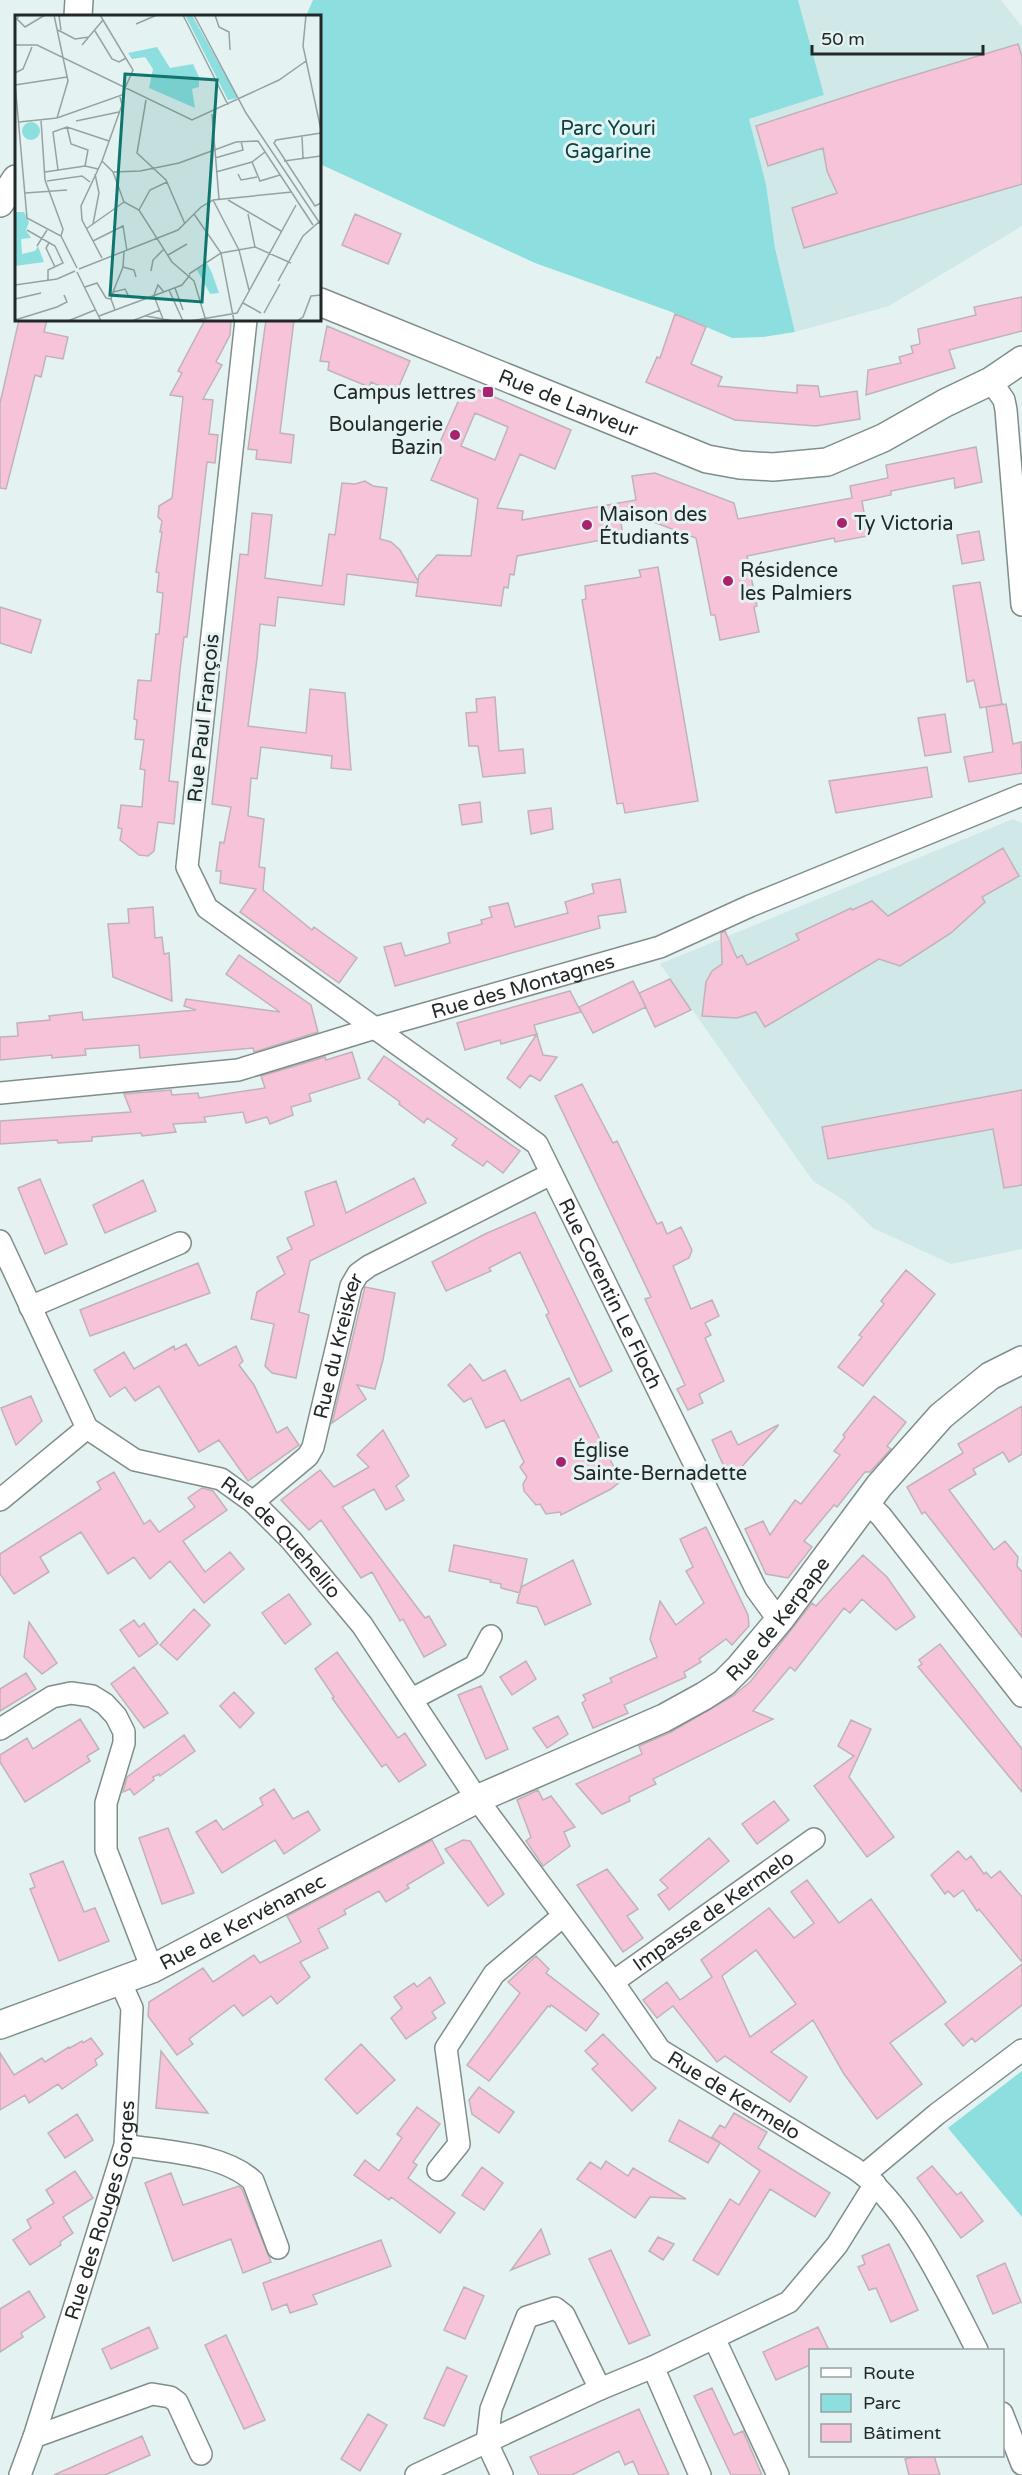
<svg xmlns="http://www.w3.org/2000/svg" width="1022" height="2475" font-family="'Varela Round',sans-serif">
<style>
.built{fill:#d0e8e8}
.green{fill:#8cdfde}
.building{fill:#f6c3d8;stroke:#c0b3b8;stroke-width:1.5;fill-rule:evenodd}
.lines{fill:none;stroke-linecap:round;stroke-linejoin:round}
.minor-casing{stroke:#7f8d8d;stroke-width:24}
.tertiary-casing{stroke:#7f8d8d;stroke-width:30}
.minor{stroke:#fff;stroke-width:21}
.tertiary{stroke:#fff;stroke-width:27}
.poi-dot{fill:#a8236d;stroke:#e4f3f2;stroke-width:2}
.labels{text-anchor:middle;stroke-width:6;stroke-linejoin:round;paint-order:stroke}
.park-label{font-size:20px;fill:#094141;stroke:#e4f3f2}
.poi-label{font-size:20px;fill:#222828;stroke:#e4f3f2;text-anchor:start}
.street-label{font-size:20px;fill:#222828;stroke:#e4f3f2}
.inset-road{fill:none;stroke:#96a2a1;stroke-width:1.5}
.view{fill:#0f766e;fill-opacity:0.15;stroke:#0f766e;stroke-width:3}
.inset-edge{fill:none;stroke:#222828;stroke-width:3}
</style>
<rect width="100%" height="100%" fill="#e4f3f2"/>
<path class="built" d="M798,0H1001L1022,27V226L889,306L795,332L775,248L766,184L749,119L824,95Z
M1013,819L1022,823V1249L951,1264L873,1228L845,1201L813,1181L660,964Z"/>
<path class="green" d="M313,0H798L824,95L749,119L766,184L775,248L795,332L763,337L732,338L669,311L535,263L320,164V16H306Z
M1022,2071V2217L948,2128Z"/>
<path class="building" d="M1018,44L1022,57V184L804,248L792,208L837,193L827,171L823,148L768,166L756,126L885,84Z
M355,214L401,234L388,264L342,245Z
M1022,297V331L949,350L955,368L866,395L868,370L901,363L899,357L913,353L911,346L920,344L918,329L976,315L974,307Z
M675,314L706,327L691,364L722,377L718,386L797,393V385L818,386L820,397L857,391L860,419L816,426L735,420L646,382L657,357L660,358Z
M19,320H47L44,332L68,337L63,359L46,356L41,377L35,375L6,489L0,488V403Z
M205,320H231L230,335L216,362L222,365L203,399L213,400L209,434L218,435L215,463L207,462L187,637H184L180,670L169,781L178,782L174,824L158,822L154,851L148,856L139,855L120,840L122,829L118,828L121,805L142,807L145,770L140,769L144,740L135,739L137,720L134,719L138,680L151,681L156,634H159L163,593L157,592L159,573L156,572L162,532H160L162,521L158,517L159,506L172,498L183,397L170,395L182,373L178,371Z
M266,320H294L280,433L294,435L291,463L256,459L257,450L248,449Z
M327,326L410,361L396,393L371,382L369,387L328,370L329,362L320,361Z
M476,389L571,430L555,469L520,454L497,508L523,511L522,520L636,500L632,476L655,473L734,503L738,519L852,498L850,486L888,478L886,465L976,447L982,482L955,488L954,478L891,491V495L862,501L868,536L835,542L834,538L747,556L757,606L754,607L759,632L720,640L715,615H711L696,538L619,509L623,536L517,556L514,575L510,574L508,588L504,587L501,606L416,596L418,583L347,574L344,605L278,597L275,626L260,624L257,659L248,726L306,733L310,689L345,693L351,770L331,768L332,756L261,747L257,779L251,778L248,816L264,819L259,867L265,868L263,890L312,930L314,927L357,958L339,983L240,912L256,889L220,883L221,871H216L220,842L224,843L231,807L212,804L240,554L248,555L252,513L272,515L265,578L322,586L329,534L335,535L342,483L355,484L365,481L373,486L387,488L380,539L391,542L400,550L418,581L419,575L437,555L471,556L478,499L431,480L443,452L437,449L462,393ZM475,413L508,427L495,460L461,446Z
M979,531L984,560L962,564L957,535Z
M658,567L698,801L625,813L623,803L617,804L582,600L586,599L585,586L641,577L639,570Z
M980,582L1002,704L980,708L974,680L967,682L953,586Z
M0,607L41,620L31,653L0,643Z
M495,697L499,751L523,749L525,773L483,777L478,746H469L466,713L477,712L476,699Z
M1006,704L1013,744L1021,742L1022,773L969,782L964,757L993,752L986,707Z
M945,714L951,752L925,756L918,718Z
M927,767L932,797L836,813L829,781Z
M480,802L482,822L462,825L459,805Z
M551,808L553,829L531,834L528,811Z
M1003,848L1019,876L982,897L985,902L951,933L900,966L879,959L765,1027L756,1012L737,1018L702,1016L706,982L712,971L722,964L721,933L725,931L737,958L742,955L747,965L799,940L796,934L851,908L852,910L872,901L888,916Z
M620,879L626,912L598,916L600,928L395,986L384,947L401,943L405,956L450,943L448,933L482,924L481,920L492,917L489,907L508,903L515,927L568,913L565,902L594,893L592,884Z
M153,907L155,938L162,937L164,954L169,953L172,1001L113,977L108,924L129,923L128,909Z
M239,955L311,1005L318,1032L254,1052L253,1048L140,1058L139,1045L85,1049L86,1055L52,1058V1055L0,1060V1037L18,1036L17,1023L50,1020L49,1016L82,1012L83,1020L196,1010L184,1006L186,999L280,1012L226,974Z
M670,979L691,1010L655,1027L639,993Z
M633,981L646,1007L593,1033L579,1007Z
M570,991L581,1012L534,1025L543,1055L557,1057L540,1081L530,1075L520,1088L507,1078L537,1034L501,1044L500,1040L465,1050L457,1023Z
M352,1052L360,1078L309,1094L311,1101L291,1107L293,1115L270,1124L267,1117L246,1123L243,1112L204,1117L206,1122L173,1124L176,1132L142,1136L141,1133L92,1137V1141L58,1143L57,1140L0,1144V1121L131,1112L124,1094L171,1090L172,1095L198,1093L199,1098L265,1088L261,1076L325,1057L326,1060Z
M384,1056L520,1151L503,1173L487,1161L483,1166L452,1145L457,1139L427,1118L424,1123L399,1104L400,1102L368,1079Z
M582,1084L613,1143L617,1141L657,1224L662,1222L667,1234L681,1227L692,1250L689,1258L673,1266L691,1309L712,1300L719,1316L705,1323L711,1335L705,1338L724,1381L699,1394L703,1403L688,1410L677,1389L685,1385L645,1299L651,1297L555,1096Z
M1022,1090V1185L1004,1188L993,1129L828,1159L822,1127Z
M414,1178L426,1203L310,1261L299,1312L309,1315L296,1378L272,1373L265,1366L274,1324L251,1319L257,1292L285,1274L277,1257L292,1249L287,1238L314,1225L305,1192L336,1181L346,1213Z
M40,1179L67,1244L45,1254L18,1188Z
M143,1180L156,1211L105,1233L93,1205Z
M535,1212L612,1371L580,1387L546,1315L549,1313L520,1252L489,1268L491,1271L446,1291L432,1262L485,1234Z
M198,1263L210,1293L90,1336L80,1310Z
M906,1270L935,1294L863,1386L838,1367L862,1337L859,1335L884,1304L881,1301Z
M365,1287L395,1293L383,1360L375,1389L357,1385L366,1399L332,1423Z
M186,1344L199,1366L236,1346L243,1361L239,1365L254,1385L277,1433L287,1427L299,1445L248,1481L219,1440L199,1452L159,1386L135,1401L125,1387L110,1397L94,1370L124,1352L134,1369L174,1346L175,1350Z
M470,1364L483,1381L505,1370L521,1401L569,1378L621,1481L611,1489L561,1515L560,1512L546,1514L540,1504L536,1505L524,1491L523,1484L527,1477L520,1467L524,1462L504,1420L486,1428L471,1398L464,1402L448,1385Z
M31,1396L42,1421L16,1445L1,1408Z
M874,1396L906,1422L887,1446L891,1449L870,1472H865L837,1507L834,1505L804,1541L812,1547L788,1578L766,1574L745,1529L763,1521L770,1535L795,1500L801,1504L840,1455L834,1451L845,1437L843,1435Z
M1022,1406V1454L1009,1462L1003,1452L973,1469L976,1474L949,1490L994,1550L1005,1541L1018,1557L1017,1566L1022,1572V1637L925,1512L922,1514L907,1487L963,1453L958,1444Z
M778,1425V1426L730,1480L712,1440L731,1431L738,1445Z
M383,1430L409,1476L396,1486L404,1500L386,1510L374,1489L342,1507L425,1618L429,1616L446,1645L424,1657L403,1619L400,1621L372,1572L361,1578L321,1520L309,1530L281,1500L320,1470L334,1487L369,1467L357,1455Z
M114,1472L144,1524L150,1520L159,1532L195,1507L188,1498L202,1488L213,1491L227,1510L183,1541L205,1572L230,1552L244,1569L204,1603L170,1561L150,1579L134,1557L108,1574L81,1532L40,1557L49,1572L14,1594L0,1574V1554L101,1489L97,1482Z
M706,1527L748,1615L749,1626L732,1645L726,1639L699,1659L701,1662L684,1672L686,1677L624,1705L628,1713L593,1728L582,1703L586,1700L583,1695L612,1682L610,1678L657,1657L650,1639L660,1601L676,1625L704,1603L686,1571L693,1567L680,1539Z
M454,1545L527,1559L520,1593L501,1588V1584L490,1582L491,1580L449,1571Z
M863,1555L887,1577L915,1617L896,1630L862,1599L850,1613L844,1608L795,1671L790,1667L753,1711L773,1719L653,1779L656,1784L629,1797L630,1801L602,1814L576,1784L642,1754L639,1746L671,1732L733,1696L751,1681L812,1603L816,1606Z
M573,1560L591,1604L545,1625L537,1607L517,1603L521,1587Z
M289,1594L311,1624L285,1644L262,1613Z
M194,1609L210,1625L177,1660L160,1645Z
M134,1620L139,1627L144,1623L158,1643L139,1657L120,1630Z
M29,1622L57,1663L42,1674L24,1657Z
M940,1644L1022,1749V1792L918,1667L922,1664L919,1660Z
M337,1652L398,1738L405,1733L426,1765L399,1782L386,1764L382,1767L332,1698L334,1697L315,1669Z
M526,1661L536,1679L512,1695L500,1677Z
M134,1667L168,1713L144,1728L111,1684Z
M26,1673L36,1689L0,1711V1689Z
M481,1686L508,1749L486,1759L458,1695Z
M234,1692L254,1713L240,1728L220,1706Z
M558,1716L568,1734L547,1748L533,1728Z
M80,1719L99,1749L87,1756L90,1761L25,1802L0,1762V1755L27,1738L33,1749Z
M851,1720L871,1729L849,1777L894,1837L867,1857L814,1786L854,1756L838,1746Z
M184,1735L195,1751L160,1776L159,1774L153,1777L154,1780L134,1795L130,1789L123,1792L127,1777Z
M274,1789L293,1819L308,1811L320,1830L284,1854L275,1840L222,1873L196,1832L216,1820L223,1830L263,1805L260,1798Z
M538,1790L543,1800L551,1796L575,1827L564,1832L570,1846L543,1866L526,1841L531,1837L517,1800Z
M774,1801L789,1820L757,1844L742,1824Z
M168,1828L194,1893L162,1904L139,1838Z
M709,1838L729,1861L669,1910L658,1895L668,1888L660,1880Z
M432,1840L444,1863L407,1885L409,1888L386,1902L379,1891L344,1910L346,1914L318,1929L328,1948L300,1962L310,1977L277,2004L271,1996L243,2016L234,2005L189,2039L193,2044L177,2055L148,2016L149,2002L203,1968L213,1982L254,1955L260,1963L301,1942L287,1916Z
M463,1840L470,1841L504,1894L488,1906L445,1849Z
M958,1851L966,1860L971,1856L984,1874L986,1872L991,1878L1000,1871L1022,1897V1962L979,1909L977,1911L963,1890L954,1897L948,1891L945,1894L931,1875Z
M63,1861L84,1912L95,1908L109,1941L59,1961L30,1889L35,1887L30,1874Z
M607,1869L638,1909L627,1916L643,1938L623,1952L577,1885Z
M807,1880L839,1923L871,1899L946,2002L890,2043L922,2084L877,2119L844,2074L813,2020L771,2052L807,2077L790,2102L725,2056L717,2062L673,2006L657,2018L643,2000L667,1982L680,2000L712,1977L701,1960L769,1908L794,1938L814,1923L791,1892ZM756,1950L796,2004L750,2037L722,1976Z
M536,1956L549,1969L546,1973L599,2014L586,2031L551,2005L550,2007L548,2006L489,2081L467,2065L520,1993L508,1982Z
M1022,1964V2005L975,2042L972,2038L963,2046L945,2024Z
M430,1977L445,2003L432,2012L436,2018L406,2039L391,2018L402,2008L394,1997L414,1983L417,1987Z
M603,2034L656,2088L632,2111L592,2069L598,2064L585,2051Z
M91,2038L103,2054L95,2060L97,2065L62,2089L58,2084L29,2103L25,2095L0,2110V2053L14,2075L42,2058L45,2062L69,2047L70,2048L82,2041L83,2043Z
M361,2044L395,2080L357,2114L325,2079Z
M161,2051L208,2113L156,2108Z
M479,2087L514,2112L499,2133L472,2114L469,2100Z
M417,2107L440,2124L413,2162L417,2165L408,2178L455,2213L440,2233L391,2197L389,2200L354,2175L365,2160L379,2171L402,2138L397,2134Z
M734,2113L767,2132L758,2148L830,2193L815,2217L770,2189L718,2275L693,2260L730,2199L739,2205L760,2171L712,2137L720,2125L725,2128Z
M77,2114L93,2140L65,2158L48,2133Z
M679,2120L720,2143L708,2163L669,2141Z
M606,2161L628,2176L633,2168L686,2199L650,2197L635,2218L577,2179L590,2162L601,2169Z
M932,2166L957,2195L961,2192L983,2221L961,2238L917,2178Z
M482,2167L503,2183L484,2210L462,2195Z
M75,2171L93,2198L63,2217L73,2233L60,2242L61,2245L30,2265L13,2240L31,2228L27,2220L54,2203L46,2190Z
M171,2173L183,2205L239,2186L242,2189L271,2262L243,2273L231,2239L173,2261L145,2183Z
M541,2229L550,2254L511,2270Z
M658,2237L674,2244L663,2260L649,2251Z
M381,2240L391,2266L313,2295L317,2304L290,2313L287,2304L272,2310L263,2283Z
M889,2244L918,2310L891,2322L876,2288L869,2290L858,2267L865,2264L862,2256Z
M611,2250L650,2335L629,2344L589,2259Z
M1005,2263L1021,2302L993,2314L977,2276Z
M464,2287L484,2296L465,2339L444,2330Z
M29,2291L45,2317L21,2333L23,2337L0,2352V2309Z
M149,2327L158,2348L111,2369L102,2349Z
M818,2327L829,2350H810V2365L776,2380L763,2352Z
M226,2335L265,2420L244,2429L205,2345Z
M447,2367L467,2376L444,2426L424,2418Z
M712,2388L734,2435L743,2431L762,2475H731L694,2396Z
M639,2409L669,2475H639L633,2461L625,2465L619,2451L572,2475H539L530,2457Z
M368,2414L387,2425L360,2471L341,2459Z
M142,2436L150,2455L105,2475H54Z
M918,2456H934L940,2475H909L905,2459Z"/>
<g class="lines">
<defs>
<g id="minor">
<path id="s1" d="M246,320L187,867L207,908L537,1144L756,1589L772,1611L781,1618"/>
<path d="M991,381L1004,400L1006,410L1022,605"/>
<path id="s2" d="M0,1093L238,1070L375,1028L660,947L750,906L1022,795"/>
<path id="s3" d="M0,1241L87,1428L135,1460L221,1479L253,1502L291,1540L362,1625L477,1799L613,1982L660,2050L854,2168C907,2203 948,2294 977,2350"/>
<path d="M30,1307L180,1243"/>
<path d="M0,1500L87,1428"/>
<path id="s4" d="M253,1502L308,1456L313,1447L351,1286L358,1274L369,1266L551,1174"/>
<path d="M867,1502L881,1516L1022,1696"/>
<path d="M412,1699L475,1666L491,1636"/>
<path d="M0,1729L52,1697L71,1693L92,1696L105,1704L116,1716L124,1732V1743L106,1803V1850L152,1969"/>
<path id="s5" d="M613,1982L814,1839"/>
<path d="M125,2145C165,2152 223,2153 253,2181L278,2248"/>
<path d="M438,2170L459,2144L446,2048L494,1974L563,1916"/>
<path d="M864,2175L937,2114L1022,2050"/>
<path d="M714,2338L778,2475"/>
<path d="M653,2367L789,2302L837,2245L875,2184"/>
<path d="M1002,2413L1022,2464"/>
<path id="s6" d="M34,2437L125,2145L132,2008L120,1981"/>
<path d="M487,2443L491,2409L527,2317L555,2308L564,2315L600,2389"/>
<path d="M487,2443L502,2475"/>
<path d="M20,2475L34,2437L152,2394L170,2397L177,2402L201,2454"/>
<path d="M416,2475L600,2389L653,2367L700,2475"/>
</g>
<g id="tertiary">
<path d="M78,16L79,0"/>
<path d="M0,203L16,179"/>
<path id="s7" d="M320,302L707,459L740,465L773,467L827,462L883,438L945,403L991,381L1022,360"/>
<path id="s8" d="M0,2025L152,1969L477,1799L664,1718L704,1696L724,1683L740,1667L781,1618L879,1486L941,1416L990,1376L1022,1360"/>
</g>
</defs>
<use href="#minor" class="minor-casing"/>
<use href="#tertiary" class="tertiary-casing"/>
<use href="#minor" class="minor"/>
<use href="#tertiary" class="tertiary"/>
</g>
<g class="poi-dot">
<rect x="482" y="386" width="12" height="12" rx="3"/>
<circle cx="455" cy="435" r="6"/>
<circle cx="842" cy="523" r="6"/>
<circle cx="587" cy="525" r="6"/>
<circle cx="728" cy="581" r="6"/>
<circle cx="561" cy="1462" r="6"/>
</g>
<g class="labels">
<g class="park-label">
<text x="608" y="135">Parc Youri<tspan x="608" dy="23">Gagarine</tspan></text>
</g>
<g class="poi-label">
<text x="476" y="399" text-anchor="end">Campus lettres</text>
<text x="443" y="431" text-anchor="end">Boulangerie<tspan x="443" dy="23">Bazin</tspan></text>
<text x="599" y="521">Maison des<tspan x="599" dy="23">Étudiants</tspan></text>
<text x="854" y="530">Ty Victoria</text>
<text x="740" y="577">Résidence<tspan x="740" dy="23">les Palmiers</tspan></text>
<text x="573" y="1457">Église<tspan x="573" dy="23">Sainte-Bernadette</tspan></text>
</g>
<g class="street-label">
<text dy="7" stroke="none"><textPath href="#s7" startOffset="268">Rue de Lanveur</textPath></text>
<text transform="translate(203 718) rotate(-84)" y="7">Rue Paul François</text>
<text dy="7" stroke="none"><textPath href="#s2" startOffset="536">Rue des Montagnes</textPath></text>
<text dy="7" stroke="none"><textPath href="#s1" startOffset="1168">Rue Corentin Le Floch</textPath></text>
<text dy="7" stroke="none"><textPath href="#s4" startOffset="186">Rue du Kreisker</textPath></text>
<text dy="7" stroke="none"><textPath href="#s3" startOffset="436">Rue de Quehellio</textPath></text>
<text dy="7" stroke="none"><textPath href="#s8" startOffset="886">Rue de Kerpape</textPath></text>
<text dy="7" stroke="none"><textPath href="#s5" startOffset="123">Impasse de Kermelo</textPath></text>
<text dy="7" stroke="none"><textPath href="#s8" startOffset="264">Rue de Kervénanec</textPath></text>
<text dy="7" stroke="none"><textPath href="#s3" startOffset="1162">Rue de Kermelo</textPath></text>
<text dy="7" stroke="none"><textPath href="#s6" startOffset="237">Rue des Rouges Gorges</textPath></text>
</g>
</g>
<g transform="translate(15 15)">
<rect width="306" height="306" fill="#e4f3f2"/>
<path d="M170,0H177L223,83L213,85ZM142,32L155,53L178,49L184,62V72L177,74L180,93L134,73L138,54L130,42L117,44L113,38ZM7 116a9 9 0 1 1 18 0a9 9 0 1 1-18 0ZM0,197H9L14,207L11,215L16,223L6,224L7,239L20,236L23,231L29,247L0,251ZM192,248L197,258L204,278L195,279L182,255Z" fill="#8cdfde"/>
<path class="inset-road" d="M4,0L2,4L10,12L30,0M39,0L53,66L42,103M168,0L213,90M179,0L231,98L306,210M200,0L204,12L214,17L215,35M291,0L288,31L306,115M121,9L142,0M43,15L60,24L74,22M46,15L44,1L48,0M80,16L97,44L104,47L111,43M0,30H22L177,105L264,65L291,46M67,30L88,5M0,58L8,54L17,32M0,68L12,203L46,221L62,253M0,70L52,62M131,85L122,138L151,165L170,209M197,99L204,184M26,105L30,165L48,214L46,221M61,106L104,97M4,107L42,103L107,80L118,55L85,0M52,112L56,129L73,135L70,151M306,118L261,125L259,128L300,191L306,188M287,121L288,143M200,143L228,135L226,126M87,146L98,157L109,187L124,195L157,247L179,266L191,306M269,146L306,141M237,147L245,166L265,160M43,155L38,117L52,112L94,126M30,157L70,151L83,154M98,157L125,156L164,148L221,127L243,126L298,210M201,157L237,147L250,137M223,159L226,165L242,162M32,166L67,161L75,167M10,178L52,175M198,185L224,235L234,275M213,185L266,216M124,195L135,175L152,167M179,199L206,238L219,306M233,199L240,232L276,248M78,209L84,178L80,159M71,214L109,187M12,215L40,231L48,248L33,255V265M78,226L108,211L112,236M34,228L31,233L40,252M22,231L32,215M153,240L172,229M87,243L67,205L66,191L87,146L107,90L105,82M108,252L119,255L121,262M64,254L163,215L186,192L198,185L277,177M136,256L138,245L149,234M62,257L86,306M174,259L206,238L240,232M263,266L288,221L305,206M0,270L42,264L60,256M70,272L82,268L91,283L96,284M160,273L168,295M154,275L167,270L175,260M98,277L108,252L109,237M139,280L143,270L149,277M139,281L148,304M0,284L26,278M228,288L246,298M100,295L96,284L98,277L110,274L113,280M249,298L265,269M84,301L154,275L168,306M131,301L159,306M0,305L42,292L52,287L49,280M53,306L80,295M117,306L145,295M175,306L222,298L281,190M282,306L288,302L296,281L306,280"/>
<path class="view" d="M110,59L202,65L187,287L95,280Z"/>
<rect width="306" height="306" class="inset-edge"/>
</g>
<rect x="809" y="2349" width="195" height="108" fill="#e4f3f2" stroke="#96a2a1" stroke-width="1.5"/>
<rect x="821" y="2368" width="30" height="9" fill="#ffffff" stroke="#96a2a1" stroke-width="1.5"/>
<text x="863" y="2379" font-size="18" fill="#222828">Route</text>
<rect x="821" y="2394" width="30" height="18" fill="#8cdfde" stroke="#96a2a1" stroke-width="1.5"/>
<text x="863" y="2409" font-size="18" fill="#222828">Parc</text>
<rect x="821" y="2424" width="30" height="18" fill="#f6c3d8" stroke="#96a2a1" stroke-width="1.5"/>
<text x="863" y="2439" font-size="18" fill="#222828">Bâtiment</text>
<path d="M812 45v9h171v-9" fill="none" stroke="#222828" stroke-width="3"/>
<text x="821" y="45" font-size="18" fill="#222828" stroke="#e4f3f2" stroke-width="4.5" paint-order="stroke">50 m</text>
</svg>
